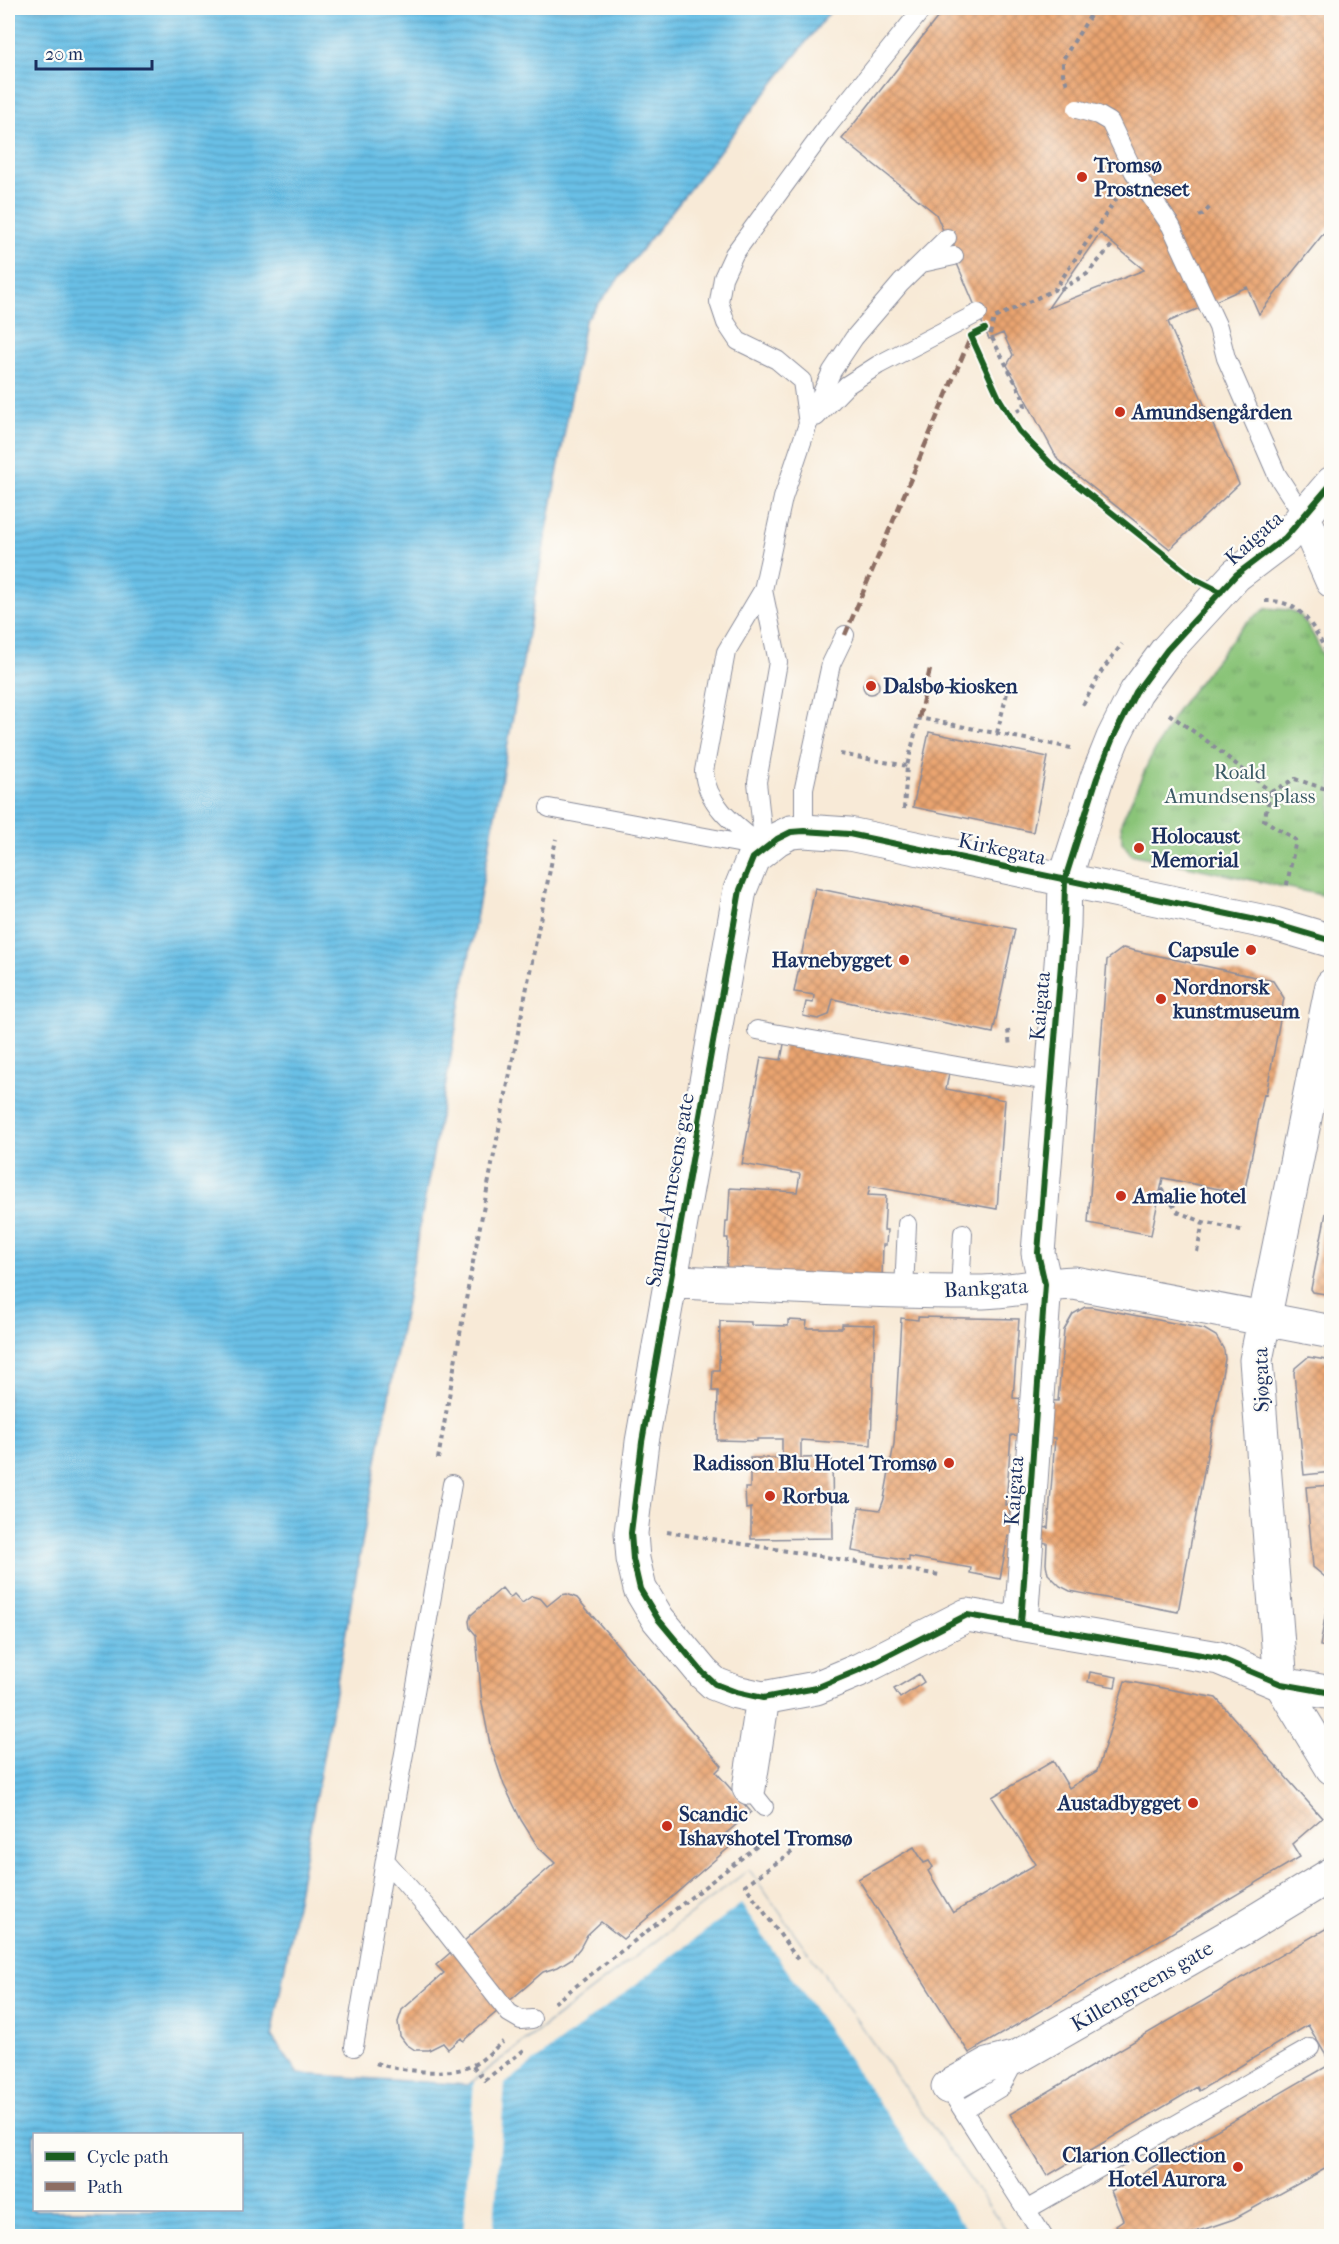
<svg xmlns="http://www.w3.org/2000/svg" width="1339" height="2244" font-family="'IM FELL French Canon',serif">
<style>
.park{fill:url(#park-tufts);stroke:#527a6b;stroke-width:1.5}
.water{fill:url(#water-rules);stroke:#4278a2;stroke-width:1.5;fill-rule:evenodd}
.pier{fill:#f8ead7}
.building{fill:url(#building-cross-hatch);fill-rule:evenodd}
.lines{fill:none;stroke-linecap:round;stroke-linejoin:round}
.service-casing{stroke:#8a8c9a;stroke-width:20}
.minor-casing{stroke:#8a8c9a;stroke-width:35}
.path{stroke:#8a8c9a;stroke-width:4;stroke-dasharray:4.5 4.5;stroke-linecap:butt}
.service{stroke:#fff;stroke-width:18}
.minor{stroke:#fff;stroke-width:33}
.service-bridge-casing{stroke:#8a8c9a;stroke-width:20;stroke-linecap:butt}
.path-bridge{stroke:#8a8c9a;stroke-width:4;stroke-dasharray:4.5 4.5;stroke-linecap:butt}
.service-bridge{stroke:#fff;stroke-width:18}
.quiet{stroke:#8d6e63;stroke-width:4.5;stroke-dasharray:9 4.5;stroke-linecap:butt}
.cycleway-casing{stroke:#fdfcf7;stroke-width:10}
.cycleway{stroke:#1b5e20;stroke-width:6}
.poi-dot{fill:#c8321e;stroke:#fdfcf7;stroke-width:2}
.labels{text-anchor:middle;stroke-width:4.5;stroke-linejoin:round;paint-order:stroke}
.poi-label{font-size:21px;font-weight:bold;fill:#1b2f5e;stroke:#fdfcf7;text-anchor:start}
.street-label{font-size:21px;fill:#1b2f5e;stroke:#fdfcf7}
.park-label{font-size:21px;fill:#3c5c66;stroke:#fdfcf7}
</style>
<defs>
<pattern id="park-tufts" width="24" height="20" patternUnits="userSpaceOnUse" patternTransform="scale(1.5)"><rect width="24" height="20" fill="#8ac478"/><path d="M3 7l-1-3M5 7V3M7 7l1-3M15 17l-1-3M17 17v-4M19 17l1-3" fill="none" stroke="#70a066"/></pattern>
<pattern id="water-rules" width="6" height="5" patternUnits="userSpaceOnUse" patternTransform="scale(1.5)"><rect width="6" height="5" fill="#69c0e6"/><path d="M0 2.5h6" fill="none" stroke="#569cbe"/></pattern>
<pattern id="building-cross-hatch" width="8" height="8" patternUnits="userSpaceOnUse" patternTransform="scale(1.5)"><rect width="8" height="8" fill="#eaa46f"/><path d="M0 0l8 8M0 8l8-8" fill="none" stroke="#bd865e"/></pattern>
</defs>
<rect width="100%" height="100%" fill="#fdfcf7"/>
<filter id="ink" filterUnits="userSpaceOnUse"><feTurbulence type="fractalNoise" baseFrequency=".0167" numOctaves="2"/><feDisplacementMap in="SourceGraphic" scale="12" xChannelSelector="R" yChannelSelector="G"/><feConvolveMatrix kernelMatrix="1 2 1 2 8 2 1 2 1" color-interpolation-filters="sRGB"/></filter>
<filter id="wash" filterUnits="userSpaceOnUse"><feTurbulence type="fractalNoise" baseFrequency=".008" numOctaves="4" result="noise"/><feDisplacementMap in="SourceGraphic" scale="24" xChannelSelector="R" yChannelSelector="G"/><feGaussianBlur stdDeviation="1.35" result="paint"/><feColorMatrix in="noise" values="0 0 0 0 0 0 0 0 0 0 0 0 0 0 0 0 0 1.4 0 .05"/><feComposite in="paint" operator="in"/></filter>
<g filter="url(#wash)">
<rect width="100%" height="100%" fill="#f8ead7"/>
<path class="park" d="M1267,608L1290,610L1301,616L1314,636L1331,673V897L1131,854L1122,842L1121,823L1149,761L1178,709L1237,633L1248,621Z"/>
<path class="water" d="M8,8H833L585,321L272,2037L298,2074L468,2085L749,1870L1010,2236H8ZM34,2134H242V2210H34Z"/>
<path class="pier" d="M749,1870L1010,2236H971L741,1904L505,2084L493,2236H463L474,2081Z"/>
<g id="blocks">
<path class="building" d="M945,8H1332V223L1259,314L1247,287L1168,322L1239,484L1170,549L1058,460L1007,365L1013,355L1003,333L989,339L936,214L842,139ZM1100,233L1144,270L1048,308Z
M863 686a8 8 0 1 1 16 0a8 8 0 1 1-16 0Z
M929,732L1048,757L1033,832L913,807Z
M815,888L1015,929L993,1033L833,999L829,1015L818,1019L803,1016L806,1002L813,1003L814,995L794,992Z
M1123,948L1273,981L1284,998L1266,1095L1264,1094L1244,1194L1163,1178L1151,1235L1088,1223L1107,960Z
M784,1044L949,1073L946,1089L1005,1100L997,1209L870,1186L868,1195L886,1196L884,1230H887L886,1245H883L882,1278L726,1275L728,1238H725L726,1221H728L730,1188L797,1192L800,1174L742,1164L761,1057L781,1060Z
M1329,1211H1332V1295L1313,1292L1311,1289L1326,1213Z
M1085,1307H1092L1204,1329L1216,1336L1224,1350L1225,1359L1178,1612L1070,1591L1060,1586L1048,1574L1046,1564L1047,1543L1008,1536L1000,1579L970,1573L971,1568L909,1557V1561L852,1551L859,1507L880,1510L884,1499L894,1444L901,1318L918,1320V1317L1019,1319L1013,1398L1058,1401L1064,1330L1073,1314ZM1011,1435L1055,1438L1048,1528L1009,1521L1010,1504L1006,1505Z
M788,1320L807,1321L806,1328H842V1324L875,1325L871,1445L801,1440V1458L832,1457L833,1538L751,1539V1508L746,1509L745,1488H750V1458H782V1439H757V1441L717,1440L718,1391H712L713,1370H719L720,1321L751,1322V1325L788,1326Z
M1308,1357L1332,1361V1472L1304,1475L1294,1373L1295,1368Z
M1332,1485V1577H1325L1313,1567L1306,1487Z
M502,1588L510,1598L514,1594L522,1603L532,1596L541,1599L547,1606L561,1595L567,1594L577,1598L722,1766L716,1772L751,1812L723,1836L732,1845L623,1939L601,1922L587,1935L580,1948L571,1959L558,1967L543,1972L463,2041L461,2038L448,2049L443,2043L429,2050H415L406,2044L400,2036L398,2022L402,2010L444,1973L436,1965L555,1863L538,1847L521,1820L504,1785L490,1744L482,1704L476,1635L470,1628L469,1621L471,1615Z
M1330,1588H1332V1648L1320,1646Z
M1090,1672L1117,1677L1115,1687L1088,1682Z
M919,1674L924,1682L900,1698L894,1689Z
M1125,1681L1216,1698L1322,1818L1292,1844L1300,1857L969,2053L858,1879L914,1847L924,1863L929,1861L933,1867L928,1871L953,1913L1036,1864L992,1797L1053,1761L1069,1788L1097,1771Z
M1332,1925V2165L1234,2219L1187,2235L1162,2236L1133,2231L1123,2236L1116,2225L1123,2220L1111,2191L1331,2064L1308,2025L1199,2091L1197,2087L1047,2176L1010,2114Z"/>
</g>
</g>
<g filter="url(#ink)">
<use href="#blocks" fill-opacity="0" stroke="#8a8c9a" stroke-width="1.5"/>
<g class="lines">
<defs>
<path id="service" d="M922,263L954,256
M816,417L847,385L878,365L978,313
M808,424L802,381L777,360L738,341L726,323L719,302L723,278L734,254L827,127L923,8
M1264,445L1277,475L1303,515
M763,590L778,662L757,782L764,848
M549,808L759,847
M804,831V788L831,664L845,635
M764,848C739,828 706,806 704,771L726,652L763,590L783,498L808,424L832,371L854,338L901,283L947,238
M757,1030L985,1071L1050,1081
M904,1291L907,1224
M960,1291L963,1233
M452,1484L385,1860L427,1908L509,2013L521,2020L532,2019
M749,1788L764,1807
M354,2047L385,1860
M948,2087L1043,2236
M963,2110L1001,2087L1017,2057
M1026,2210L1310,2048"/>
<path id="minor" d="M1303,515L1332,581
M1332,941L1275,924L849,834L804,831L791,832L777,839L753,858L740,890L642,1442L631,1533L633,1559L640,1589L658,1619L703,1673L715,1684L736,1692L763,1698L816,1688L859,1670L967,1615L1219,1658L1281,1684L1332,1693
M1332,985L1256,1360L1281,1684L1332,1768
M671,1282C775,1285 879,1293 983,1292C1014,1291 1043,1284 1074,1283L1332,1332
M1021,1623L1045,1284L1038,1253L1064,926L1065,879L1097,778L1113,738L1136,692L1167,650L1236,575L1285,538L1332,483
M749,1788L763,1698
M948,2087L987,2065L1017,2057L1245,1927L1332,1874"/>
</defs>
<use href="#service" class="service-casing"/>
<use href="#minor" class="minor-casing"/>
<path class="path" d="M1199,216L1203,214L1212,205
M1061,289L1087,274L1113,244
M992,338L1023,397L1025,406L1009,416
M1265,601C1305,599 1315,632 1332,662
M1083,705L1101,672L1122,644
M1169,714L1207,741L1271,792
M997,733L1008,689
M840,754L907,766
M1271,792L1264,820L1296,840L1286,889
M1271,792L1295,779L1332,791
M904,809L907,766L919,718L1071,748
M1008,1030L1010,1047
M1161,1189L1178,1212L1203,1222L1245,1231
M1197,1252L1203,1222
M438,1459L470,1277L556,839
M667,1532L940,1575
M792,1852L745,1885L798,1960
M554,2003L769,1837
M376,2063C399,2071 451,2077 473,2065C484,2060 493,2049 503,2042
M473,2066L485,2080L524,2050"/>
<use href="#service" class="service"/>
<use href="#minor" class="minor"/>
<defs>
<path id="service-bridge" d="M1077,109L1098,115L1110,122L1134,172L1171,226L1218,327L1226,358L1264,445"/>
</defs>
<use href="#service-bridge" class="service-bridge-casing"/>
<path class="path-bridge" d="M1067,84L1063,74V59L1095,8
M990,334L994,318L1054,290L1117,198"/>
<use href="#service-bridge" class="service-bridge"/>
<path class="quiet" d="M845,635L971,336
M919,718L930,669"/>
<defs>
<path id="cycleway" d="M985,329L971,336L999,398L1019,431L1052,465L1195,579L1221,592
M1332,941L1275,924L849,834L804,831L791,832L777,839L753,858L740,890L642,1442L631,1533L633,1559L640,1589L658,1619L703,1673L715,1684L736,1692L763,1698L816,1688L859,1670L967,1615L1219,1658L1281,1684L1332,1693
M1021,1623L1045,1284L1038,1253L1064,926L1065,879L1097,778L1113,738L1136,692L1167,650L1236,575L1285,538L1332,483"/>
</defs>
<use href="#cycleway" class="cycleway-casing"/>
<use href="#cycleway" class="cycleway"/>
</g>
</g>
<g class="poi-dot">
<circle cx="1082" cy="177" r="6"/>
<circle cx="1120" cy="412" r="6"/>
<circle cx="871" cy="686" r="6"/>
<circle cx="1139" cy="848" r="6"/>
<circle cx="1251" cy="950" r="6"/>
<circle cx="904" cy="960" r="6"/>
<circle cx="1161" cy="999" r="6"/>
<circle cx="1121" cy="1196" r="6"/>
<circle cx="949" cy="1463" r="6"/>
<circle cx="770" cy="1496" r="6"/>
<circle cx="1193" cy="1803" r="6"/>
<circle cx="667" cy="1826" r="6"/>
<circle cx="1238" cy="2167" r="6"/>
</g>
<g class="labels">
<g class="poi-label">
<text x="1094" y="172">Tromsø<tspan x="1094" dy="24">Prostneset</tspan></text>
<text x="1132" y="419">Amundsengården</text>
<text x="883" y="693">Dalsbø-kiosken</text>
<text x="1151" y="843">Holocaust<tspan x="1151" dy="24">Memorial</tspan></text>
<text x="1239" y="957" text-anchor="end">Capsule</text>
<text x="892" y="967" text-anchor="end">Havnebygget</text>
<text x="1173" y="994">Nordnorsk<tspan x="1173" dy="24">kunstmuseum</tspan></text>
<text x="1133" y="1203">Amalie hotel</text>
<text x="937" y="1470" text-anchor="end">Radisson Blu Hotel Tromsø</text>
<text x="782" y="1503">Rorbua</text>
<text x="1181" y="1810" text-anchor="end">Austadbygget</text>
<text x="679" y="1821">Scandic<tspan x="679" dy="24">Ishavshotel Tromsø</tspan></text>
<text x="1226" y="2162" text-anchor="end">Clarion Collection<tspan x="1226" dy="24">Hotel Aurora</tspan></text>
</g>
<g class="street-label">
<text transform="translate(1254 538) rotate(-42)" y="7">Kaigata</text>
<text transform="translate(1002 849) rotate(12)" y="7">Kirkegata</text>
<text transform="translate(1040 1006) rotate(-85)" y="7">Kaigata</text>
<text transform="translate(670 1190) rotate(-80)" y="7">Samuel Arnesens gate</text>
<text transform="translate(986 1288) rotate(-3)" y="7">Bankgata</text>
<text transform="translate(1261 1380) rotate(-91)" y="7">Sjøgata</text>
<text transform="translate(1014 1491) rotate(-86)" y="7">Kaigata</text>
<text transform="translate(1142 1986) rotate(-30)" y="7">Killengreens gate</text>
</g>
<g class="park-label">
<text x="1240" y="779">Roald<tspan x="1240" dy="24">Amundsens plass</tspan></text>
</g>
</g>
<rect width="1339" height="2244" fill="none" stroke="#fdfcf7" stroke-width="30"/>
<rect x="33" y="2133" width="210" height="78" fill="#fdfcf7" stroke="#a3aaba" stroke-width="1.5"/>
<rect x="45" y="2152" width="30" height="9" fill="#1b5e20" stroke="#a3aaba" stroke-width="1.5"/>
<text x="87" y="2163" font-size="18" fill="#1b2f5e">Cycle path</text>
<rect x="45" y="2182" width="30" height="9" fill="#8d6e63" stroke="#a3aaba" stroke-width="1.5"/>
<text x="87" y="2193" font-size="18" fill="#1b2f5e">Path</text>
<path d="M36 60v9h116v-9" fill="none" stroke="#1b2f5e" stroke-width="3"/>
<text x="45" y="60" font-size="18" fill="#1b2f5e" stroke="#fdfcf7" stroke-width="4.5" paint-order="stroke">20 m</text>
</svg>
